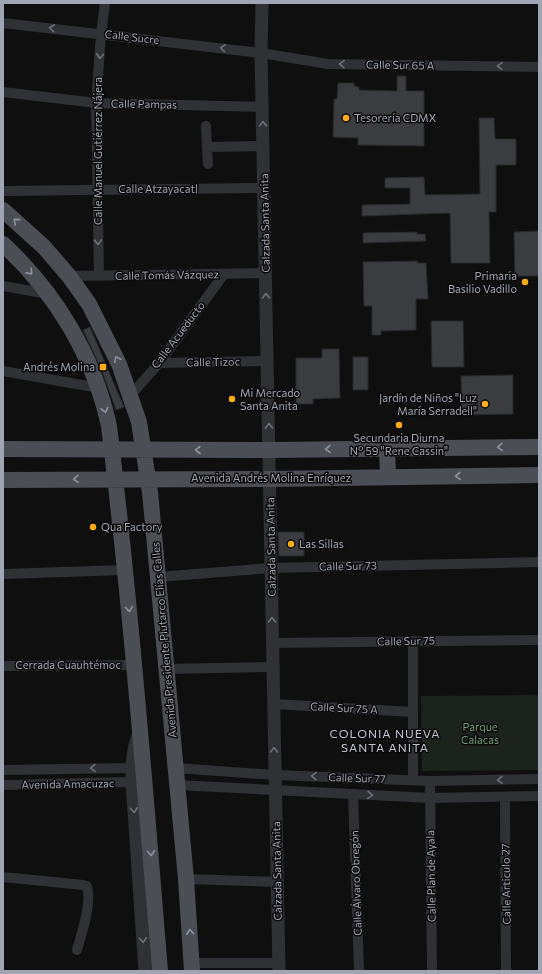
<svg xmlns="http://www.w3.org/2000/svg" width="542" height="974" font-family="Commissioner,sans-serif">
<style>
.green{fill:#1b231c}
.building{fill:#3b3c40;stroke:#29292c}
.lines{fill:none;stroke-linecap:round;stroke-linejoin:round}
.minor{stroke:#2f3135;stroke-width:10}
.tertiary{stroke:#2f3135;stroke-width:13}
.primary{stroke:#4b4e55;stroke-width:16}
.oneway{stroke:#6d717a}
.oneway2{stroke:#8e949f}
.poi-dot{fill:#ffac18;stroke:#0a0a0b;stroke-width:1.5}
.labels{text-anchor:middle;stroke-width:3;stroke-linejoin:round;paint-order:stroke}
.street-label{font-size:11px;fill:#9fa5b2;stroke:#0a0a0b}
.poi-label{font-size:11px;fill:#9fa5b2;stroke:#0a0a0b;text-anchor:start}
.park-label{font-size:11px;fill:#749f75;stroke:#0a0a0b}
.neighbourhood-label{font-size:12px;letter-spacing:1px;fill:#c0c4ce;stroke:#0a0a0b}
</style>
<rect width="100%" height="100%" fill="#0f0f10"/>
<path class="green" d="M539,695V770L422,771L421,696Z"/>
<path class="building" d="M397,76H406V91H424V146L358,145V138L333,137L334,99H337L338,83H354V86L359,87V90L397,91Z
M479,118H494L495,139H516V165H496V212H489L490,263H451L450,213L362,216V205L410,204V188H385V178L424,177L425,195L480,194Z
M539,231V276H515L514,232Z
M417,232V234H425L426,241L363,243V233Z
M417,261L418,263H426L428,299H416V330L381,331V335H372V306H364L363,262Z
M431,321H463L464,367H432Z
M90,327L124,407L116,410L102,371L83,330Z
M322,349H339L340,398L313,399V404H296V358H322Z
M353,357H368V390H353Z
M513,375V414L462,415L461,376Z
M278,532H304V556H279Z"/>
<g class="lines">
<path class="minor" d="M3,23L261,53L328,64L539,67
M3,92L96,103L262,107
M206,126L207,147
M208,164L207,147L263,146
M3,191L264,188
M69,276L266,273
M99,276L96,103L101,34L105,3
M3,286L48,294
M159,363L267,361
M3,371L99,388
M130,396L159,363L224,274
M3,574L125,570
M158,577L271,568L539,562
M273,643L539,640
M3,666L134,665
M166,669L273,667
M274,704L413,712
M176,768L275,775L430,781L539,779
M3,770L132,768
M413,780V641
M430,781L432,971
M3,785L132,782
M177,785L430,798L539,796
M353,794L359,971
M505,797L506,971
M3,877L83,885L87,886C92,904 82,932 77,950
M186,879L277,882
M192,963H279"/>
<path class="tertiary" d="M262,3L261,53L279,971
M138,736C132,751 132,766 132,782L145,971"/>
<path class="primary" d="M3,210L44,247L69,276L89,304L119,364L139,422L150,492L186,879L192,971
M3,244C55,292 94,356 109,426C131,607 145,789 160,971
M3,449L269,450L539,447
M387,449L388,477
M3,480L269,479L539,475"/>
</g>
<defs><path id="oneway-chevron" d="M-2-3.5L2.5 0L-2 3.5" fill="none" stroke-width="1.6" stroke-linecap="round" stroke-linejoin="round"/></defs>
<g class="oneway">
<use href="#oneway-chevron" transform="translate(52 28) rotate(-174)"/>
<use href="#oneway-chevron" transform="translate(223 48) rotate(-173)"/>
<use href="#oneway-chevron" transform="translate(100 56) rotate(94)"/>
<use href="#oneway-chevron" transform="translate(342 64) rotate(-179)"/>
<use href="#oneway-chevron" transform="translate(500 66) rotate(-179)"/>
<use href="#oneway-chevron" transform="translate(263 124) rotate(-92)"/>
<use href="#oneway-chevron" transform="translate(98 242) rotate(88)"/>
<use href="#oneway-chevron" transform="translate(266 296) rotate(-91)"/>
<use href="#oneway-chevron" transform="translate(269 426) rotate(-91)"/>
<use href="#oneway-chevron" transform="translate(272 620) rotate(-91)"/>
<use href="#oneway-chevron" transform="translate(274 750) rotate(-90)"/>
<use href="#oneway-chevron" transform="translate(93 768) rotate(179)"/>
<use href="#oneway-chevron" transform="translate(314 776) rotate(-178)"/>
<use href="#oneway-chevron" transform="translate(500 780) rotate(179)"/>
<use href="#oneway-chevron" transform="translate(370 795) rotate(3)"/>
<use href="#oneway-chevron" transform="translate(134 810) rotate(86)"/>
<use href="#oneway-chevron" transform="translate(143 940) rotate(86)"/>
</g>
<g class="oneway2">
<use href="#oneway-chevron" transform="translate(16 221) rotate(-139)"/>
<use href="#oneway-chevron" transform="translate(30 272) rotate(49)"/>
<use href="#oneway-chevron" transform="translate(117 359) rotate(-116)"/>
<use href="#oneway-chevron" transform="translate(105 410) rotate(77)"/>
<use href="#oneway-chevron" transform="translate(500 447) rotate(179)"/>
<use href="#oneway-chevron" transform="translate(328 449) rotate(179)"/>
<use href="#oneway-chevron" transform="translate(198 450) rotate(180)"/>
<use href="#oneway-chevron" transform="translate(458 476) rotate(179)"/>
<use href="#oneway-chevron" transform="translate(76 479) rotate(179)"/>
<use href="#oneway-chevron" transform="translate(129 609) rotate(85)"/>
<use href="#oneway-chevron" transform="translate(151 853) rotate(85)"/>
<use href="#oneway-chevron" transform="translate(190 932) rotate(-94)"/>
</g>
<g class="poi-dot">
<circle cx="346" cy="118" r="4"/>
<circle cx="525" cy="282" r="4"/>
<rect x="99" y="363" width="8" height="8" rx="2"/>
<circle cx="232" cy="399" r="4"/>
<circle cx="485" cy="404" r="4"/>
<circle cx="399" cy="425" r="4"/>
<circle cx="93" cy="527" r="4"/>
<circle cx="291" cy="544" r="4"/>
</g>
<g class="labels">
<g class="street-label">
<text transform="translate(132 37) rotate(7)" y="4">Calle Sucre</text>
<text transform="translate(400 65) rotate(1)" y="4">Calle Sur 65 A</text>
<text transform="translate(144 104) rotate(1)" y="4">Calle Pampas</text>
<text transform="translate(98 151) rotate(-90)" y="4">Calle Manuel Gutiérrez Nájera</text>
<text x="158" y="193">Calle Atzayacatl</text>
<text transform="translate(265 223) rotate(-91)" y="4">Calzada Santa Anita</text>
<text transform="translate(167 275) rotate(-1)" y="4">Calle Tomás Vázquez</text>
<text transform="translate(178 335) rotate(-53)" y="4">Calle Acueducto</text>
<text transform="translate(213 362) rotate(-1)" y="4">Calle Tizoc</text>
<text x="271" y="482">Avenida Andrés Molina Enríquez</text>
<text transform="translate(271 547) rotate(-91)" y="4">Calzada Santa Anita</text>
<text transform="translate(348 566) rotate(-1)" y="4">Calle Sur 73</text>
<text transform="translate(164 640) rotate(-95)" y="4">Avenida Presidente Plutarco Elías Calles</text>
<text transform="translate(406 641) rotate(-1)" y="4">Calle Sur 75</text>
<text x="68" y="669">Cerrada Cuauhtémoc</text>
<text transform="translate(344 708) rotate(3)" y="4">Calle Sur 75 A</text>
<text transform="translate(357 778) rotate(2)" y="4">Calle Sur 77</text>
<text transform="translate(68 784) rotate(-1)" y="4">Avenida Amacuzac</text>
<text transform="translate(277 871) rotate(-91)" y="4">Calzada Santa Anita</text>
<text transform="translate(431 876) rotate(-91)" y="4">Calle Plan de Ayala</text>
<text transform="translate(356 883) rotate(-92)" y="4">Calle Álvaro Obregón</text>
<text transform="translate(506 884) rotate(-91)" y="4">Calle Articulo 27</text>
</g>
<g class="poi-label">
<text x="354" y="122">Tesorería CDMX</text>
<text x="517" y="280" text-anchor="end">Primaria<tspan x="517" dy="13">Basilio Vadillo</tspan></text>
<text x="95" y="371" text-anchor="end">Andrés Molina</text>
<text x="240" y="397">Mi Mercado<tspan x="240" dy="13">Santa Anita</tspan></text>
<text x="477" y="402" text-anchor="end">Jardín de Niños "Luz<tspan x="477" dy="13">María Serradell"</tspan></text>
<text x="399" y="442" text-anchor="middle">Secundaria Diurna<tspan x="399" dy="13">N° 59 "Rene Cassin"</tspan></text>
<text x="101" y="531">Qua Factory</text>
<text x="299" y="548">Las Sillas</text>
</g>
<g class="park-label">
<text x="480" y="731">Parque<tspan x="480" dy="13">Calacas</tspan></text>
</g>
<g class="neighbourhood-label">
<text x="385" y="738">COLONIA NUEVA<tspan x="385" dy="14">SANTA ANITA</tspan></text>
</g>
</g>
<rect width="542" height="974" fill="none" stroke="#9fa5b2" stroke-width="8"/>
</svg>
